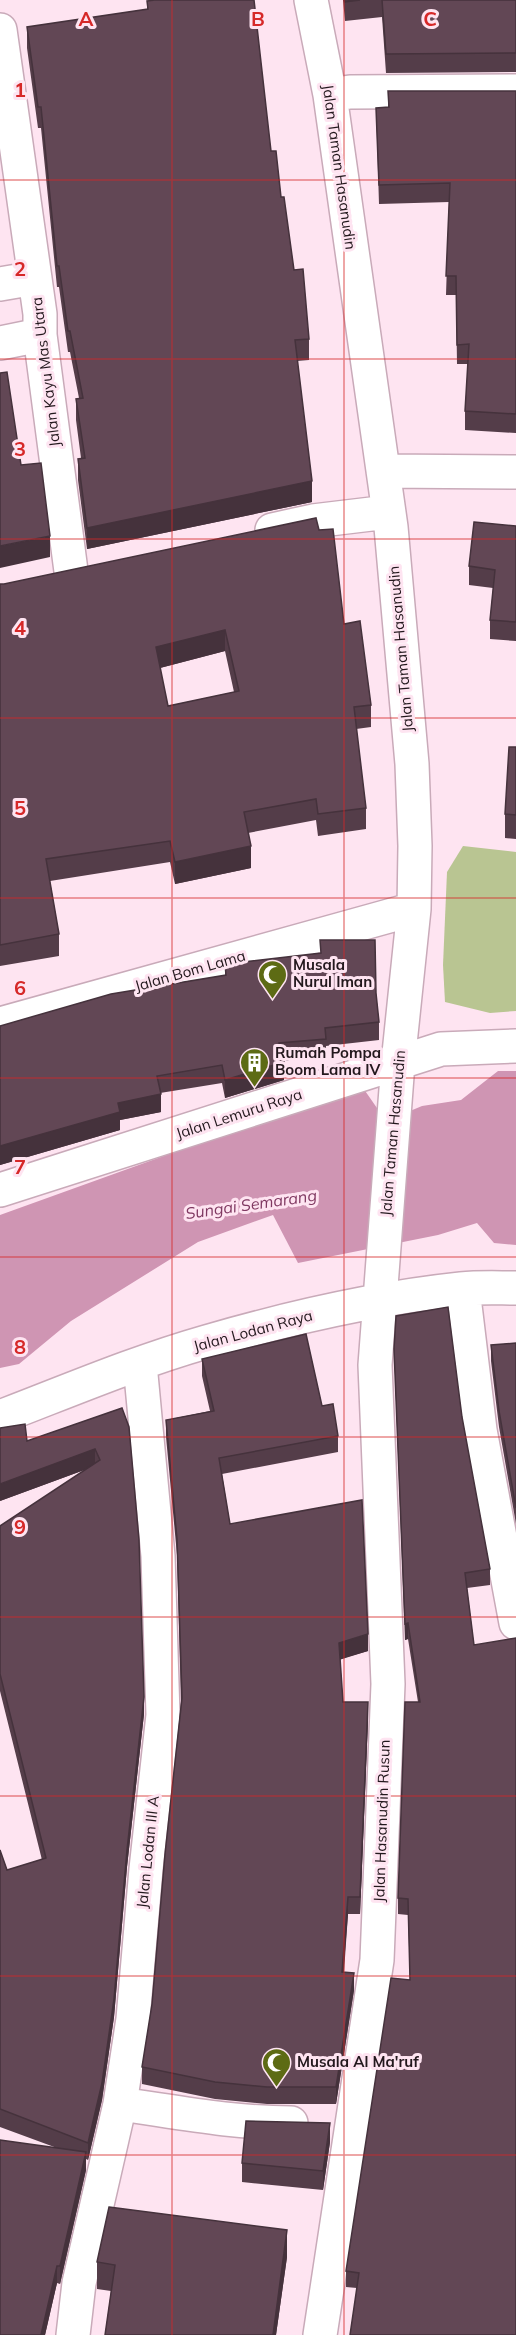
<svg xmlns="http://www.w3.org/2000/svg" width="516" height="2335" font-family="Mulish,sans-serif">
<style>
.green{fill:#b9c592}
.water{fill:#cf95b3}
.lines{fill:none;stroke-linecap:round;stroke-linejoin:round}
.minor-casing{stroke:#c9aab9;stroke-width:36}
.minor{stroke:#fff;stroke-width:33}
.wall{fill:#543d49;fill-rule:evenodd}
.shaded-wall{fill:#45323c}
.building{fill:#624755;stroke:#45323c;stroke-width:1.5;fill-rule:evenodd}
.grid{fill:none;stroke:#d62828;stroke-width:1.5;stroke-opacity:0.55}
.labels{text-anchor:middle;stroke-width:6;stroke-linejoin:round;paint-order:stroke}
.street-label{font-size:15px;fill:#23181d;stroke:#fee4f1}
.poi-label{font-size:15px;font-weight:bold;fill:#23181d;stroke:#fee4f1;text-anchor:start}
.water-label{font-size:16px;font-style:italic;fill:#803962;stroke:#fee4f1}
.grid-label{font-size:20px;text-anchor:middle;font-weight:bold;fill:#d62828;stroke:#fee4f1;stroke-width:6;stroke-linejoin:round;paint-order:stroke}
</style>
<rect width="100%" height="100%" fill="#fee4f1"/>
<path class="green" d="M463,846L516,852V1011L490,1013L445,1002L443,965L447,872Z"/>
<path class="water" d="M498,1071H516V1245L494,1243L477,1223L438,1235L298,1263L273,1215L198,1242L71,1321L19,1364L0,1368V1215L361,1085L386,1121L422,1106L461,1100Z"/>
<g class="lines">
<defs>
<path id="minor" d="M311,0L330,95L391,527L412,764L415,846L414,909L398,1063L375,1365L388,1684L377,1960L320,2335
M0,30L40,314V335L71,571
M330,95L350,92L516,91
M0,284L35,278
M0,343L40,335
M383,471L516,472
M272,530L313,521L388,512
M0,1024L414,909
M0,1190L441,1049L516,1046
M463,1289L480,1430L516,1623
M0,1417C68,1391 136,1362 206,1342C289,1318 376,1298 461,1289C479,1287 498,1288 516,1288
M120,2104C177,2112 233,2123 291,2123
M73,2335L79,2283L120,2104L133,2019L146,1869L163,1715L158,1556L140,1364"/>
</defs>
<use href="#minor" class="minor-casing"/>
<use href="#minor" class="minor"/>
</g>
<path class="wall" d="M343,0H516V72L386,73L382,17L345,21Z
M147,1L271,151L281,197L294,270L309,339V360L297,361L312,502L87,549L78,480V459L81,458L76,420V399L79,398L70,352H68L59,287H57L41,128H38L27,48V27L147,10Z
M388,91H516V433L465,430V411L468,364H457L456,295H446L449,202L379,204L376,108H388Z
M516,526V641L490,639V620L493,588L469,585V566Z
M0,584L344,624L371,705V727L356,729L366,808V829L318,836L316,820L248,833L251,868L175,884L170,862L50,881L59,934V956L0,966ZM225,651L234,692L168,706L160,668Z
M516,747V839L505,838V814Z
M225,964L376,993L379,1022V1040L326,1046V1058L284,1061V1080L225,1098L222,1083L160,1093L161,1112L120,1120V1130L0,1165V1026L225,975Z
M516,1343V1524L499,1427L491,1361V1345Z
M394,1349L462,1417L490,1569V1585L467,1588L474,1645L357,2288L346,2287V2271L410,1980L408,1915L398,1914V1898L418,1702L408,1639L405,1640Z
M202,1359L322,1406L338,1436V1452L222,1474L230,1524L368,1651L340,1659L343,1702L368,1719L360,1914H348L344,1972L354,1990L336,2104H267L215,2099L142,2084V2067L152,2004L181,1702L177,1555L166,1437V1420L210,1411L202,1376Z
M122,1408L144,1714L127,1867L114,2017L102,2100L88,2160L86,2159V2170L60,2284L57,2283L45,2335H0L57,2148L0,2127V1850L7,1870L42,1860L0,1691V1526L87,1469L0,1501L27,1441Z
M330,2142L323,2190L242,2182V2163Z
M287,2257L276,2335H105L111,2291L97,2289V2262Z"/>
<path class="shaded-wall" d="M312,481V502L87,549V528Z
M50,536V557L0,568V546Z
M225,630V651L156,669V647Z
M251,846V868L175,884V862Z
M284,1062V1080L225,1098V1080Z
M161,1094V1112L120,1120V1130L0,1165V1146L118,1103Z
M95,1449V1466L0,1501V1484Z
M408,1623V1639L405,1640V1624Z
M368,1634V1651L339,1660V1643Z
M144,1697V1714L127,1867L114,2017L102,2100L88,2160V2143L127,1850Z
M368,1702V1719L360,1914V1897Z
M348,1897V1914L342,1989V1972Z
M354,1973V1990L336,2104V2087Z
M330,2123V2142L323,2190V2171Z
M86,2152V2170L60,2284V2266Z
M287,2230V2257L276,2335H273Z
M57,2266V2283L45,2335H41Z"/>
<path class="building" d="M155,0H254L271,151H276L281,197H284L294,270L303,269L309,339L295,340L312,481L87,528L78,459L85,458L76,399L83,398L70,331H68L59,266H57L41,107H38L27,27L148,9L147,1Z
M344,0H360L345,2Z
M382,0H516V53L386,54Z
M388,91H516V414L465,411L469,344L457,345L456,276H446L450,183L379,185L376,108L389,107Z
M7,372L21,465L41,463L50,536L0,546V373Z
M316,518L319,530L333,529L344,624L360,621L371,705L354,707L366,808L318,814L316,799L244,812L251,846L175,862L170,841L46,859L59,934L0,945V584H4ZM225,630L239,691L168,706L156,647Z
M474,522L516,526V622L490,620L495,570L469,566Z
M509,747H516V815L505,814Z
M320,940H375L376,993L379,1022L325,1028L326,1039L279,1043L284,1062L225,1080L222,1065L157,1076L161,1094L118,1103L120,1112L0,1146V1026L111,994L226,975L225,964L321,953Z
M448,1307L462,1417L490,1569L465,1573L474,1645L516,1638V2335H350L359,2273L346,2271L391,1978L410,1980L408,1899L398,1898L405,1702H420L408,1623L405,1624L394,1349L396,1316Z
M306,1334L322,1406L333,1404L338,1436L219,1458L230,1524L362,1500L368,1634L339,1643L343,1702H368L360,1897H348L342,1972L354,1973L336,2087H267L215,2082L142,2067L152,2004L165,1854L182,1698L177,1539L166,1420L214,1411L202,1359Z
M516,1343V1508L499,1411L491,1345Z
M122,1408L129,1427L139,1540L144,1697L127,1850L114,1999L102,2083L88,2143L0,2109V1850L7,1870L46,1858L0,1674V1526L100,1460L95,1449L0,1484V1428L25,1424L27,1441Z
M246,2121L330,2123L323,2171L242,2163Z
M0,2140L86,2152L60,2266H57L41,2335H0Z
M109,2207L287,2230L273,2335H105L115,2265L97,2262Z"/>
<path class="grid" d="M172,0V2335M344,0V2335M0,180H516M0,359H516M0,539H516M0,718H516M0,898H516M0,1078H516M0,1257H516M0,1437H516M0,1617H516M0,1796H516M0,1976H516M0,2155H516"/>
<defs>
<symbol id="mosque-pin" viewBox="-11 -11 22 30"><path d="M0 17L-7.5 6A9.5 9.5 0 1 1 7.5 6Z" fill="#5d6b14" stroke="#fee4f1"/><path d="M3.5-4.9A6 6 0 1 0 3.5 4.9A5 5 0 1 1 3.5-4.9Z" fill="#fff"/></symbol>
<symbol id="building-pin" viewBox="-11 -11 22 30"><path d="M0 17L-7.5 6A9.5 9.5 0 1 1 7.5 6Z" fill="#5d6b14" stroke="#fee4f1"/><path d="M-4-6H4V6H1V3H-1V6H-4ZM-2.5-4.3h1.7v1.8h-1.7ZM.8-4.3h1.7v1.8H.8ZM-2.5-1h1.7V.8h-1.7ZM.8-1h1.7V.8H.8Z" fill="#fff"/></symbol>
</defs>
<g fill-rule="evenodd">
<use href="#mosque-pin" x="256" y="958" width="33" height="45"/>
<use href="#building-pin" x="238" y="1046" width="33" height="45"/>
<use href="#mosque-pin" x="260" y="2046" width="33" height="45"/>
</g>
<g class="labels">
<g class="street-label">
<text transform="translate(339 167) rotate(82)" y="5">Jalan Taman Hasanudin</text>
<text transform="translate(46 372) rotate(-97)" y="5">Jalan Kayu Mas Utara</text>
<text transform="translate(401 649) rotate(-95)" y="5">Jalan Taman Hasanudin</text>
<text transform="translate(190 971) rotate(-16)" y="5">Jalan Bom Lama</text>
<text transform="translate(239 1114) rotate(-18)" y="5">Jalan Lemuru Raya</text>
<text transform="translate(393 1133) rotate(-85)" y="5">Jalan Taman Hasanudin</text>
<text transform="translate(253 1331) rotate(-15)" y="5">Jalan Lodan Raya</text>
<text transform="translate(382 1821) rotate(-88)" y="5">Jalan Hasanudin Rusun</text>
<text transform="translate(148 1852) rotate(-84)" y="5">Jalan Lodan III A</text>
</g>
<g class="poi-label">
<text x="293" y="970">Musala<tspan x="293" dy="17">Nurul Iman</tspan></text>
<text x="275" y="1058">Rumah Pompa<tspan x="275" dy="17">Boom Lama IV</tspan></text>
<text x="297" y="2067">Musala Al Ma'ruf</text>
</g>
<g class="water-label">
<text transform="translate(251 1204) rotate(-8)" y="6">Sungai Semarang</text>
</g>
</g>
<g class="grid-label">
<text x="86" y="26">A</text>
<text x="258" y="26">B</text>
<text x="430" y="26">C</text>
<text x="20" y="97">1</text>
<text x="20" y="276">2</text>
<text x="20" y="456">3</text>
<text x="20" y="635">4</text>
<text x="20" y="815">5</text>
<text x="20" y="995">6</text>
<text x="20" y="1174">7</text>
<text x="20" y="1354">8</text>
<text x="20" y="1534">9</text>
</g>
</svg>
